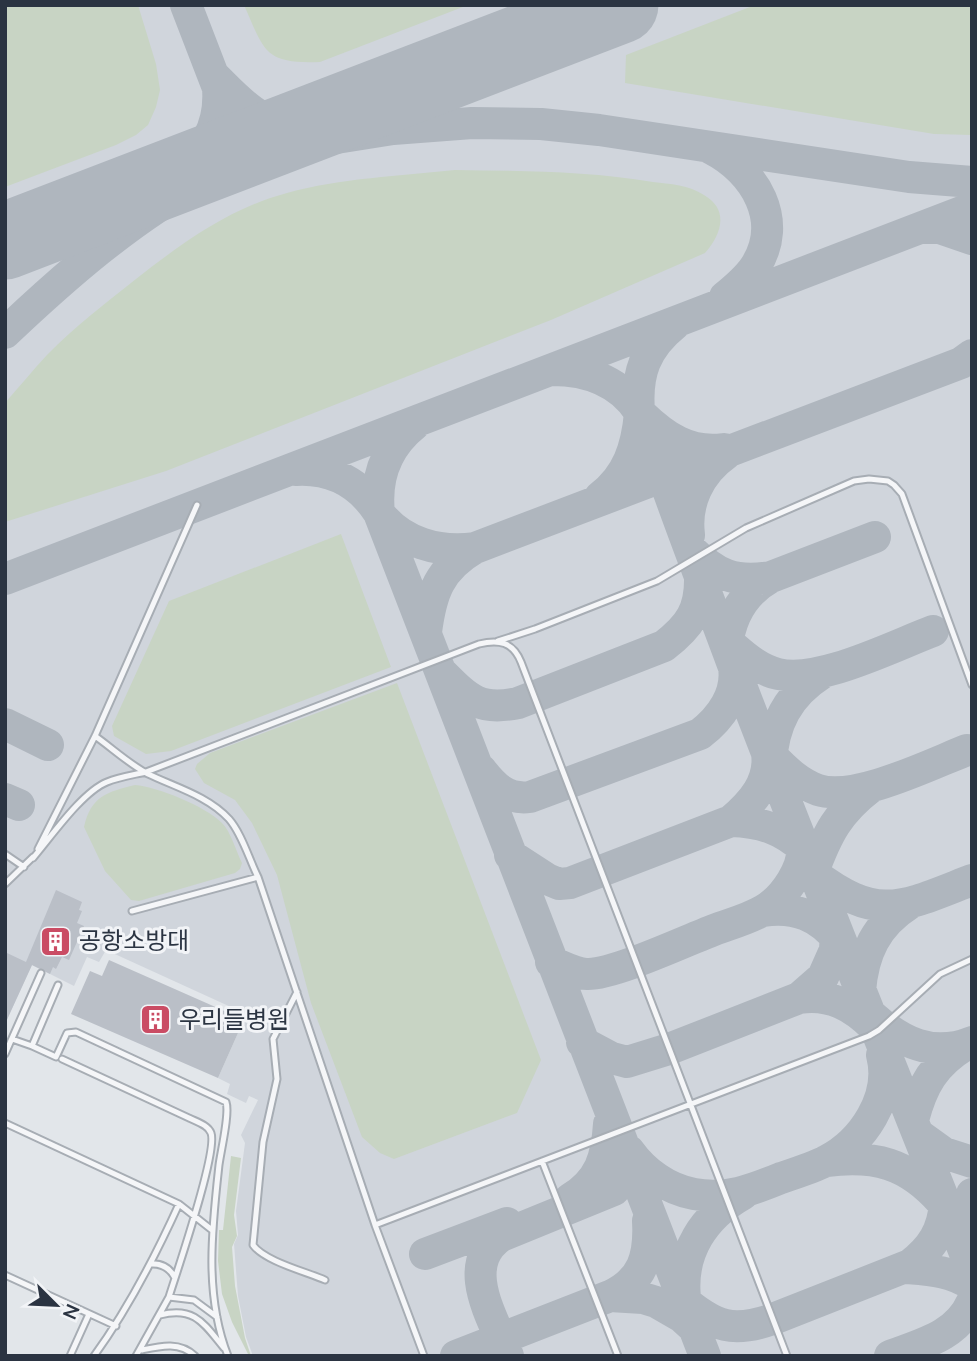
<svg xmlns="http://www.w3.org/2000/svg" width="977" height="1361" font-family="'Nunito Sans','Noto Sans KR',sans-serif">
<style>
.built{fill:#d0d5dc}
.green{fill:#c8d4c4}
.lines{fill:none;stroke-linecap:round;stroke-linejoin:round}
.taxiway{stroke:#afb6be;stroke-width:32}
.runway{stroke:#afb6be;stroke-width:77}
.building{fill:#babfc7}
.service-casing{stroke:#a7adb4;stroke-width:9}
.service{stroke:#f5f6f8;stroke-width:5}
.labels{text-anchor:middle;stroke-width:6;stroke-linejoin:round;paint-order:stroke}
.poi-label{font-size:24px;fill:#2b3442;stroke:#f2f4f7;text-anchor:start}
</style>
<rect width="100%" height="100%" fill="#e2e6ea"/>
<path class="built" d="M5,5H972V1356H253L246,1337L238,1296L234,1244L238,1235L236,1211L245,1143L241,1135L258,1100L249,1096L246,1103L227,1094L230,1084L218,1078L238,1033L236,1032L244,1013L106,950L99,962L87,957L74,986L32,965L5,1024Z"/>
<path class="green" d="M5,5H138L156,64L160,90L156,107L148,125L136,135L116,145L5,187Z
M244,5H468L320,62C264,64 265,52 244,5Z
M755,5H972V135L934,134L625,83L626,55Z
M455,170C522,171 587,171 653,182C670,184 689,185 704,195C730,210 721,235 705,253L551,320L166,471L5,522V403C19,387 33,370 47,355C74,327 106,303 136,279C182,243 230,208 287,193C341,178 400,176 455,170Z
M341,534L391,667L171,751L146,754L114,736L112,726L169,601Z
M397,683L541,1060L517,1113L394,1159L380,1153L362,1137L311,1003L277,875L252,823L235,800L204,783L195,769L197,764L210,753Z
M135,785C158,787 205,806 222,823C231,832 236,851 242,863L240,869L235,873L139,901L131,900L105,871L84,827C91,796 107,792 135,785Z
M231,1156L241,1158L234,1215L237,1236L232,1247L235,1286L245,1338L251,1356H249L232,1322L222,1294L218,1261L219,1230H223Z"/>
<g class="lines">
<path class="taxiway" d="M213,75C245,106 259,127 308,125
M300,134L364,103
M712,149C755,171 785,221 755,267C747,279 736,288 725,297
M174,176C204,153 221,127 218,88L186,5
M159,183L330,139L393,129L472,123L541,124L599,130L909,177L972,182
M923,228H940L972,239
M5,333C62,279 132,217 203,180
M552,370C587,370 619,381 639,411C651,430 655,455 663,476C686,541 711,605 735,670C812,872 893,1070 972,1271
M639,411C636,374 645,348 675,324
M641,414C665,437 689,454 724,449
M415,424C386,447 375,477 379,513C402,543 439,553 475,548
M296,470C332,468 360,483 379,513L705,1356
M600,497C628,476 637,447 640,413
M689,535C685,503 699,473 726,454
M691,550C717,575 734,583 771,577L875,537
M5,579L972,208
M426,632C431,593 439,569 475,548L961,363L972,355
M724,639C741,653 756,669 778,674C819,684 893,646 933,631
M727,647C730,616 744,592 771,577
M443,674C469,700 480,711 518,703L664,646C690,626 701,610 700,576
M5,724L48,745
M771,755C785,770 799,783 818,790C855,802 931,764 967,750
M771,763C773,724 788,695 821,674
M481,770C494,787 507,800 530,797L700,734C721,718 738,694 734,667
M5,799L19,805
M731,821C761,822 782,829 804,849
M510,855L547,879L559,884L570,883L731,821C752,803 771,782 767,753
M813,872C827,834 838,812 871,787
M814,874C879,923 902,907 972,880
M763,911C795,906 819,916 839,941
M551,962C562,966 575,974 587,974C613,975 685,941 714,930C730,924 749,919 764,910C784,898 806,867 802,843
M860,991C863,953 876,925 909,904
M799,998C830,993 853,1006 874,1027
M872,1016C901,1042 932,1058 972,1042
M582,1042L612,1058L627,1062L669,1049L799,998L823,977L835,950L836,931
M913,1120C922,1085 934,1064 965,1045
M919,1135L944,1153L972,1162
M629,1151C644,1172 667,1189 694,1194C726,1200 752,1190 781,1178C796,1173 812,1168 826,1161C863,1142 893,1097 882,1055
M826,1161C875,1155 907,1163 941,1201
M570,1199C600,1181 607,1157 609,1124
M957,1234L972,1194
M425,1254L507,1223
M906,1268C930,1270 951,1271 972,1285
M610,1296C643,1281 650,1256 648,1221
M685,1298C680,1252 704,1216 743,1194
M683,1300C715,1327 733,1333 773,1319L910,1265C932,1248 943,1231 945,1203
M456,1356L610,1296L643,1298L656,1302L682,1317L694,1328
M508,1356C494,1319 458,1266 501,1236L614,1190C625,1177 626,1162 622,1147
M890,1356C922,1344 957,1336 972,1302"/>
<path class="runway" d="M5,241L620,5"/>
</g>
<path class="building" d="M56,890L82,902L79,910L82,911L77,923L84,926L69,960L62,957L56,969L53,967L50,974L32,965L5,1024V958L7,953L26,962Z
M109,960L229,1013L223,1026L238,1033L218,1078L71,1014L90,971L102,976Z"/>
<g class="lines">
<defs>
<path id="service" d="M498,641L535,629L657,581L746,528L854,481L869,479L888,481L894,485L902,494L972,685
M95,736C112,748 129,764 148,774C175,787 208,796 229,819C242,834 249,859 258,877L375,1225
M38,849L95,736L197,505
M5,854L24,867
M33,858C51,837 82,792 107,782C119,777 133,775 146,772L479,644C499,639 513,642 521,662L787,1356
M5,884L33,857
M132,911L258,877
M58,985L32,1046L56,1057L67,1033L76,1032L226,1102C230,1113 221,1150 219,1165C212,1228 204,1295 228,1356
M297,992L273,1039L277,1079L263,1142L253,1245C264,1261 307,1272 325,1280
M12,1039L32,1046
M5,1054L41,973
M62,1059L189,1118C197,1122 208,1125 211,1133C218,1152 177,1271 169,1297
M5,1123L179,1204
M542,1161L618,1356
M150,1264C162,1263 170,1268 175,1278
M5,1275L116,1326
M160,1315C195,1306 204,1324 224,1348
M142,1350C160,1346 180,1341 195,1356
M70,1356L89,1314
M94,1356C128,1309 155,1257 179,1204L212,1230
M136,1356L169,1297L194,1300L217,1317
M424,1356L375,1225L869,1036L879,1030L940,974L972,959"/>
</defs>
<use href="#service" class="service-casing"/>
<use href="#service" class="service"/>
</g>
<defs>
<symbol id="building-square" viewBox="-11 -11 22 22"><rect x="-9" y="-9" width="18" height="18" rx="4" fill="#ca4c64" stroke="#f2f4f7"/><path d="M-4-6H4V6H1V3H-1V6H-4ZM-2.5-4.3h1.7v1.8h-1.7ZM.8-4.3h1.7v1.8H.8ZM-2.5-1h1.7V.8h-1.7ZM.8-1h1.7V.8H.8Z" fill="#fff"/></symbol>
</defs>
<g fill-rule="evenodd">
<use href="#building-square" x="38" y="924" width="35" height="35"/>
<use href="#building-square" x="138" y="1002" width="35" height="35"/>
</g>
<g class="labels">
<g class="poi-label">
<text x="79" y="949">공항소방대</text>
<text x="179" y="1028">우리들병원</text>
</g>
</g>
<rect width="977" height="1361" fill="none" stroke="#2b3442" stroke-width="14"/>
<g transform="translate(56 1305) rotate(114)" stroke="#f2f4f7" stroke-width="5" paint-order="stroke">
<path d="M0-5L12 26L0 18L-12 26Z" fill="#2b3442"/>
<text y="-10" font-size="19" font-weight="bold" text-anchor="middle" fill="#2b3442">N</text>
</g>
</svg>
